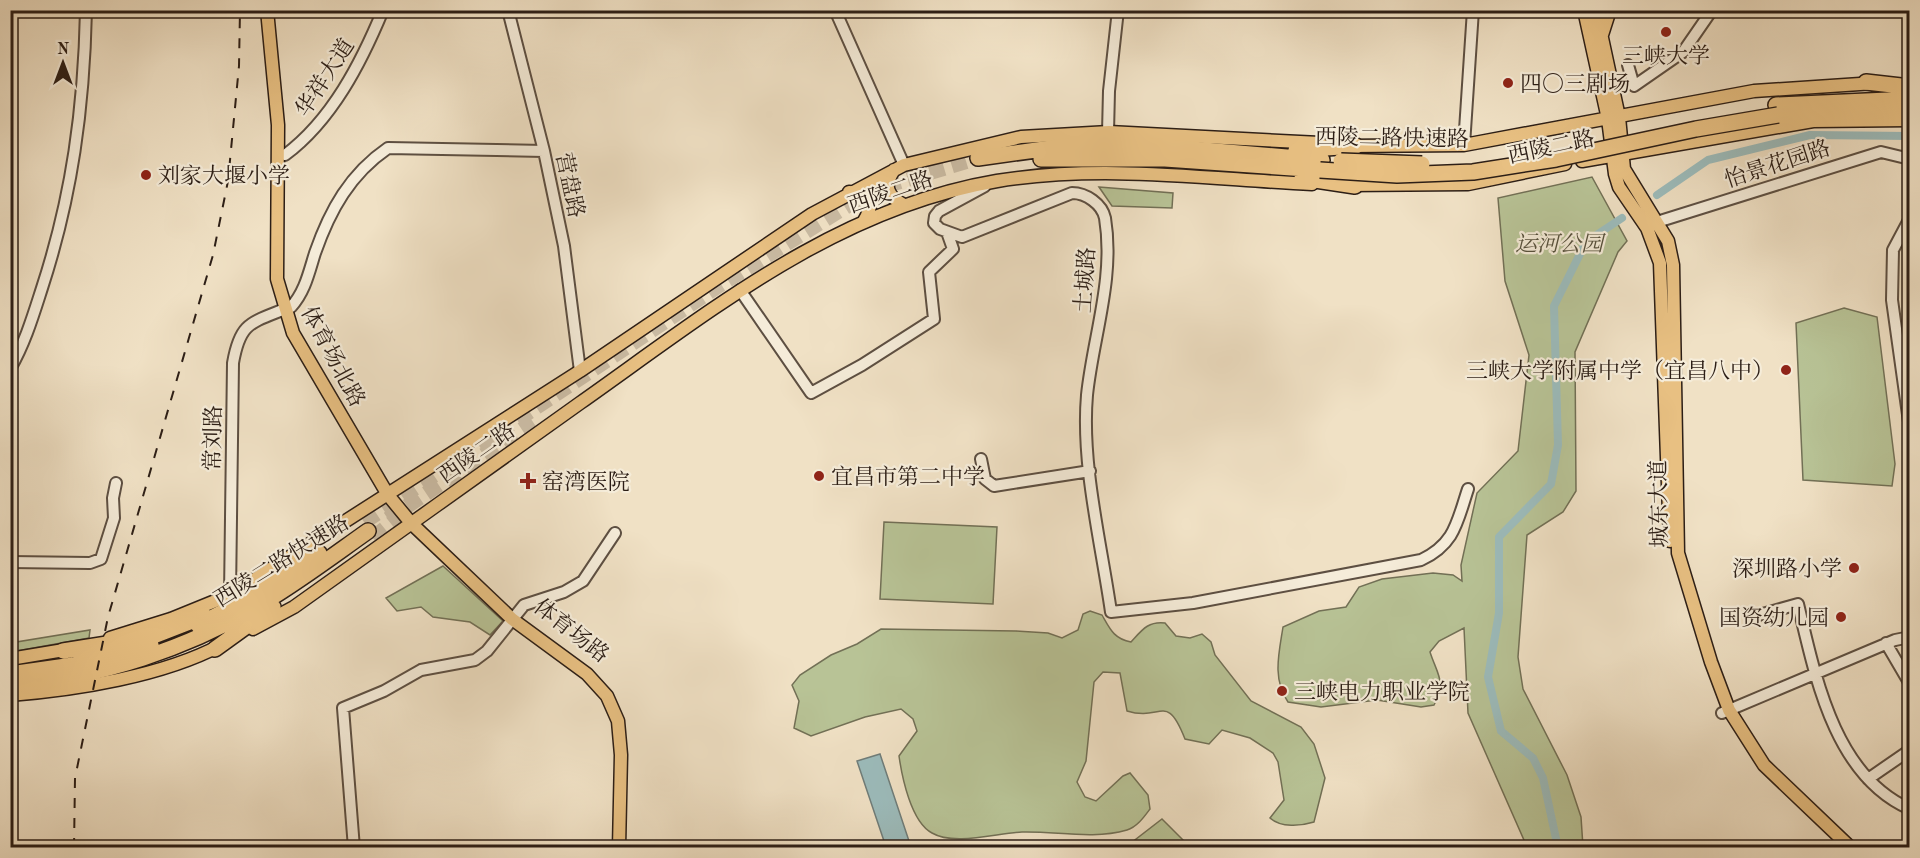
<svg xmlns="http://www.w3.org/2000/svg" width="1920" height="858" font-family="'Old Standard TT','Noto Serif SC',serif">
<style>
.green{fill:#b8c396;stroke:#727056;stroke-width:1.5}
.water{fill:#9cbcbc;stroke:#6f7d7a;stroke-width:1.5}
.lines{fill:none;stroke-linecap:round;stroke-linejoin:round}
.canal{stroke:#9cbcbc;stroke-width:8}
.highway-tunnel{stroke:#c9baa2;stroke-width:15;stroke-dasharray:15 8;stroke-linecap:butt}
.minor-casing{stroke:#5d4f42;stroke-width:14}
.major-casing{stroke:#2c1e16;stroke-width:15}
.highway-casing{stroke:#2c1e16;stroke-width:18}
.minor{stroke:#f5ecd9;stroke-width:10}
.major{stroke:#e8c082;stroke-width:12}
.highway{stroke:#e8c082;stroke-width:15}
.rail{stroke:#2c1e16;stroke-width:2;stroke-dasharray:10 10;stroke-linecap:butt}
.highway-bridge-casing{stroke:#2c1e16;stroke-width:18;stroke-linecap:butt}
.highway-bridge{stroke:#e8c082;stroke-width:15}
.poi-dot{fill:#8f2418;stroke:#f5ecd9;stroke-width:2}
.labels{text-anchor:middle;stroke-width:4.5;stroke-linejoin:round;paint-order:stroke}
.poi-label{font-size:22px;fill:#2c1e16;stroke:#f5ecd9;text-anchor:start}
.street-label{font-size:22px;fill:#2c1e16;stroke:#f5ecd9}
.park-label{font-size:22px;font-style:italic;fill:#56503c;stroke:#f5ecd9}
</style>
<rect width="100%" height="100%" fill="#f0e1c5"/>
<filter id="stains"><feTurbulence type="fractalNoise" baseFrequency=".00333" numOctaves="4"/><feColorMatrix values="0 0 0 0 .2 0 0 0 0 .09 0 0 0 0 .02 0 0 0 .5 -.17"/></filter>
<radialGradient id="worn" r=".72"><stop offset=".6" stop-color="#630" stop-opacity="0"/><stop offset="1" stop-color="#630" stop-opacity=".3"/></radialGradient>
<path class="green" d="M1592,177L1627,241L1618,252L1575,352L1576,491L1563,512L1527,535L1518,657L1523,689L1567,775L1581,817L1583,847H1527L1468,713L1464,628L1439,641L1430,652C1437,674 1447,682 1434,705L1421,707L1377,700L1321,707L1288,702C1272,679 1279,653 1283,627L1319,611L1346,607L1359,587L1382,579L1433,573L1453,575L1462,581L1461,565L1477,493L1518,451L1529,355L1505,281L1498,198Z
M1099,187L1173,193L1172,208L1112,206Z
M1844,308L1877,317L1895,464L1892,486L1803,480L1796,323Z
M884,522L997,527L993,604L880,599Z
M443,566L503,621L490,635L470,622L433,617L421,607L397,611L386,598Z
M1090,611L1102,615C1110,629 1114,639 1131,642C1142,630 1148,621 1165,623L1176,636L1190,638L1202,634L1211,642L1215,655L1251,701L1301,727L1314,744L1325,778L1314,822C1301,826 1281,828 1270,818L1284,800L1278,762L1273,753L1250,738L1222,730L1209,744L1185,739C1166,691 1162,722 1127,711L1120,673L1103,672L1094,682L1086,761L1077,782L1085,797L1096,801L1123,776L1130,773L1148,795L1150,809C1144,817 1137,827 1127,830C1092,840 1057,831 1022,832C997,833 954,846 932,833C911,822 902,777 899,756L917,731L913,719L901,709L865,717L811,736L794,728L799,701L792,685L800,675L831,655L857,644L881,629L1016,631L1048,633L1062,638L1078,630L1083,614Z
M11,629H17L16,642L90,630L89,638L11,652Z
M1162,819L1190,847H1133L1131,843Z"/>
<path class="water" d="M880,754L911,847H886L857,761Z"/>
<g class="lines">
<path class="canal" d="M1657,195L1708,160L1810,135L1910,136
M1558,848L1543,778L1533,758L1501,731L1488,677L1499,613V537L1551,484L1558,445L1554,306L1586,242L1622,218"/>
<path class="highway-tunnel" d="M388,519L533,422
M364,522L717,287L852,203L882,187L978,158
M373,538L399,517"/>
<defs>
<path id="minor" d="M508,10L544,151L564,246L580,371
M835,10L904,165
M1628,65L1634,86L1683,52L1712,10
M1108,132L1109,91L1118,10
M1464,145L1473,10
M285,155C332,120 361,63 383,10
M985,186L939,211L935,216L934,223L940,229L962,237L1072,193C1086,193 1102,204 1105,218C1115,278 1093,337 1087,395C1081,464 1101,542 1111,612L1193,603L1421,560C1455,544 1457,522 1468,489
M1910,218L1893,250L1892,300L1910,429
M1657,222L1881,152L1910,159
M740,290L811,393L862,365L934,319L929,272L953,249L947,232
M291,307C305,292 309,272 315,253C330,210 350,174 388,148L544,151
M10,369C25,343 33,316 42,288C72,196 84,108 86,10
M981,459L985,479L994,486L1090,471
M10,562L90,563L101,559L114,518L113,498L116,483
M230,595L233,363C240,323 250,323 285,309
M1759,615L1798,604C1815,675 1834,776 1910,809
M1886,643L1910,684
M1722,713L1895,640L1910,637
M1868,779L1910,750
M354,848L343,708L384,691L421,670L475,660L487,651L524,605L564,592L583,581L615,533"/>
<path id="major" d="M267,10L278,125L277,279L293,333L388,495L411,523L512,619L587,674L607,696L618,721L621,755L619,848
M1584,10L1608,119L1615,174L1619,187L1647,228L1660,263L1670,541
M1596,10L1619,117L1624,169L1668,241L1673,265L1678,553L1711,662L1729,710L1764,765L1851,848
M1602,35L1610,10
M1349,146L1464,145L1754,91L1875,83
M1582,161L1813,121L1910,120
M894,170C883,186 887,196 904,205
M1348,185L1468,184L1565,164
M849,192C871,193 875,202 864,221
M253,629L294,607C389,539 485,471 580,403C709,312 836,208 997,181C1102,164 1207,179 1312,184
M110,638L171,619L230,595L580,371L812,214L904,165L1021,137L1109,132L1320,143
M10,659L70,649
M10,695C76,690 163,676 221,645"/>
<path id="highway" d="M1866,82L1910,87
M1776,105L1910,99
M1778,115L1910,110
M1296,150L1356,146
M978,158L1073,145H1145L1322,160
M1041,159H1165L1320,170
M1302,178L1355,186
M198,625L252,597L319,553
M215,649L273,607
M63,651L151,637L205,616
M10,674L73,665L151,645
M10,685C99,677 190,649 266,601C301,580 334,555 368,531"/>
</defs>
<use href="#minor" class="minor-casing"/>
<use href="#major" class="major-casing"/>
<use href="#highway" class="highway-casing"/>
<use href="#minor" class="minor"/>
<use href="#major" class="major"/>
<use href="#highway" class="highway"/>
<path class="rail" d="M74,848L75,778L108,617L213,255L228,181L239,66L240,10"/>
<defs>
<path id="highway-bridge" d="M1341,161L1422,164
M1320,170L1397,175L1473,172L1556,159L1696,129L1778,115"/>
</defs>
<use href="#highway-bridge" class="highway-bridge-casing"/>
<use href="#highway-bridge" class="highway-bridge"/>
</g>
<g class="poi-dot">
<circle cx="1666" cy="32" r="6"/>
<circle cx="1508" cy="83" r="6"/>
<circle cx="146" cy="175" r="6"/>
<circle cx="1786" cy="370" r="6"/>
<circle cx="819" cy="476" r="6"/>
<path d="M525 472h6v6h6v6h-6v6h-6v-6h-6v-6h6z"/>
<circle cx="1854" cy="568" r="6"/>
<circle cx="1841" cy="617" r="6"/>
<circle cx="1282" cy="691" r="6"/>
</g>
<g class="labels">
<g class="poi-label">
<text x="1666" y="63" text-anchor="middle">三峡大学</text>
<text x="1520" y="91">四〇三剧场</text>
<text x="158" y="183">刘家大堰小学</text>
<text x="1774" y="378" text-anchor="end">三峡大学附属中学（宜昌八中）</text>
<text x="831" y="484">宜昌市第二中学</text>
<text x="542" y="489">窑湾医院</text>
<text x="1842" y="576" text-anchor="end">深圳路小学</text>
<text x="1829" y="625" text-anchor="end">国资幼儿园</text>
<text x="1294" y="699">三峡电力职业学院</text>
</g>
<g class="street-label">
<text transform="translate(324 77) rotate(-57)" y="8">华祥大道</text>
<text transform="translate(1392 137) rotate(1)" y="8">西陵二路快速路</text>
<text transform="translate(1551 146) rotate(-12)" y="8">西陵二路</text>
<text transform="translate(1777 163) rotate(-18)" y="8">怡景花园路</text>
<text transform="translate(571 185) rotate(78)" y="8">营盘路</text>
<text transform="translate(890 191) rotate(-19)" y="8">西陵二路</text>
<text transform="translate(1084 280) rotate(-86)" y="8">土城路</text>
<text transform="translate(334 356) rotate(62)" y="8">体育场北路</text>
<text transform="translate(212 438) rotate(-89)" y="8">常刘路</text>
<text transform="translate(476 452) rotate(-35)" y="8">西陵二路</text>
<text transform="translate(1658 504) rotate(-91)" y="8">城东大道</text>
<text transform="translate(281 560) rotate(-32)" y="8">西陵二路快速路</text>
<text transform="translate(572 630) rotate(38)" y="8">体育场路</text>
</g>
<g class="park-label">
<text x="1559" y="251">运河公园</text>
</g>
</g>
<rect width="1920" height="858" fill="none" stroke="#f0e1c5" stroke-width="36"/>
<rect x="12" y="12" width="1896" height="834" fill="none" stroke="#2c1e16" stroke-width="3"/>
<rect x="18" y="18" width="1884" height="822" fill="none" stroke="#2c1e16" stroke-width="1.5"/>
<g transform="translate(63 63)" stroke="#f5ecd9" stroke-width="4.5" paint-order="stroke">
<path d="M0-4.5L10 22L0 15L-10 22Z" fill="#2c1e16"/>
<text y="-9" font-size="16" font-weight="bold" text-anchor="middle" fill="#2c1e16">N</text>
</g>
<rect width="100%" height="100%" filter="url(#stains)"/>
<rect width="100%" height="100%" fill="url(#worn)"/>
</svg>
